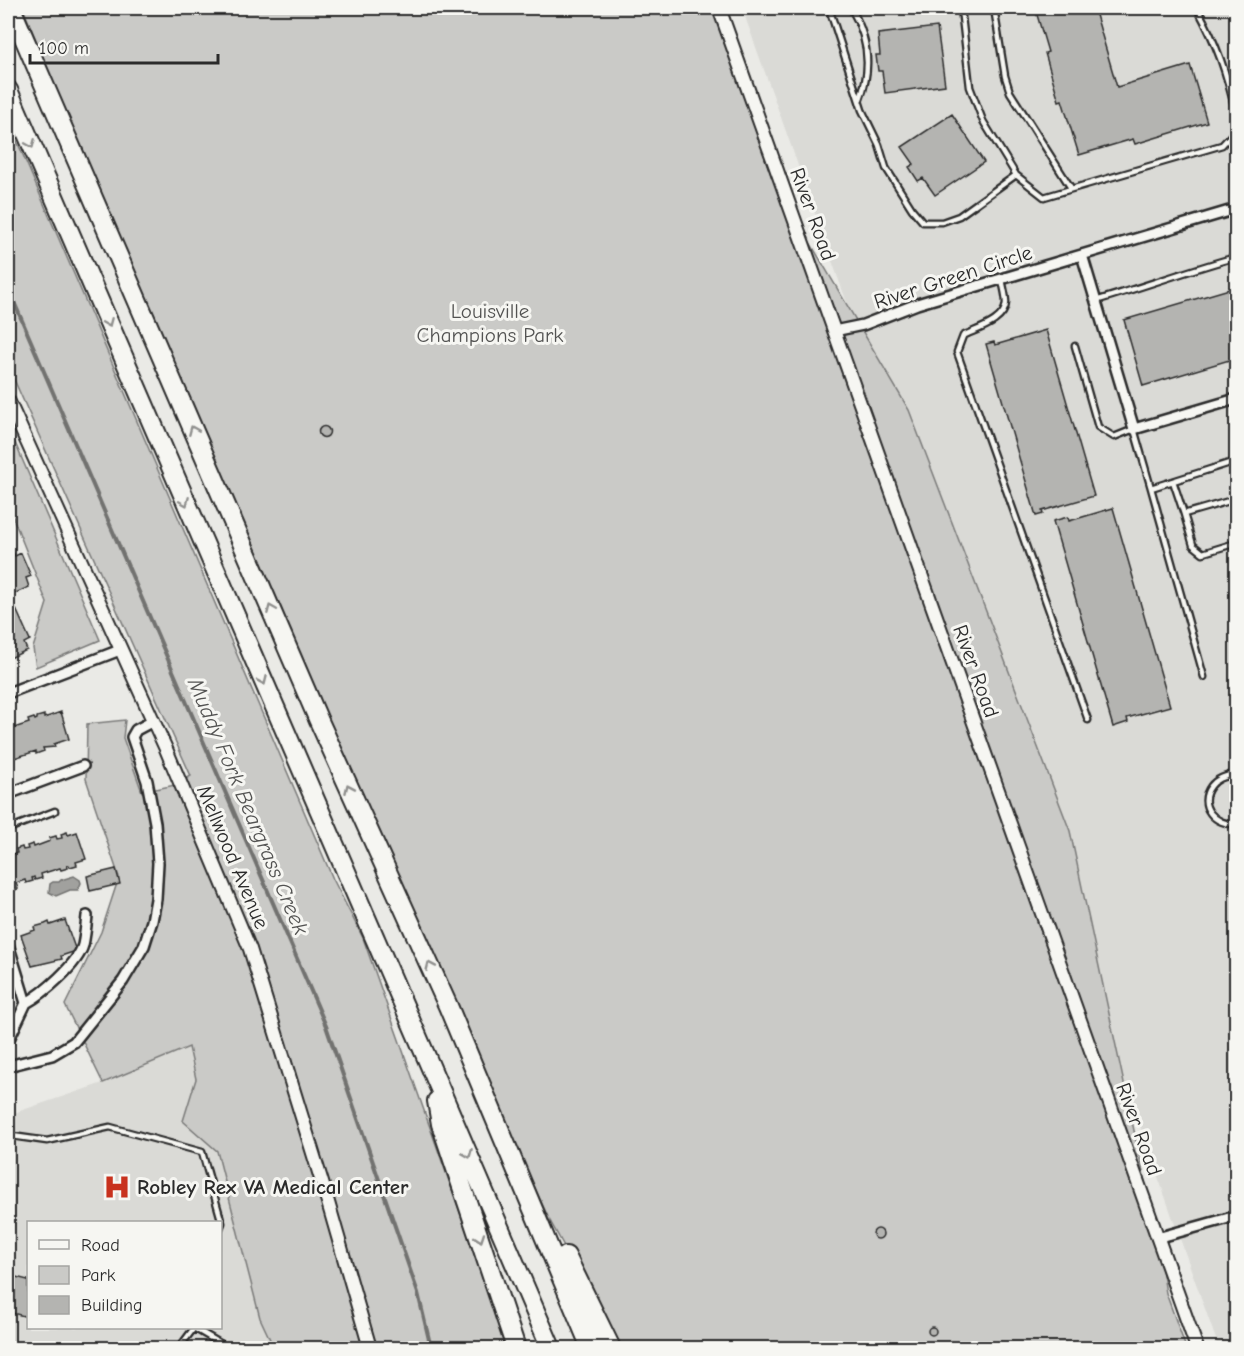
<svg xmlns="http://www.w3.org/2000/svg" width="1244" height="1356" font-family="'Comic Neue',sans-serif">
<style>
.built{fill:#dadad6;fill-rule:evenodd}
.green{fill:#cacac7;stroke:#7a7a79;stroke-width:1.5}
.water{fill:#a1a19e;stroke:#727270;stroke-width:1.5}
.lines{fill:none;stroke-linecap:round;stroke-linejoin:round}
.stream{stroke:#727270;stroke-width:4}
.building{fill:#b4b4b1;stroke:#2b2b2b;stroke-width:1.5}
.service-casing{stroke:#2b2b2b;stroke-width:9}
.minor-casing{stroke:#2b2b2b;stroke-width:14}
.tertiary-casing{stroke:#2b2b2b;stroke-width:16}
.motorway-casing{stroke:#2b2b2b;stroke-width:22}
.service{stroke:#f6f6f2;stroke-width:4.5}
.minor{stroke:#f6f6f2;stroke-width:9}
.tertiary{stroke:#f6f6f2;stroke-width:12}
.motorway{stroke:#f6f6f2;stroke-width:18}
.oneway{stroke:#90908e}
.labels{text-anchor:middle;stroke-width:6;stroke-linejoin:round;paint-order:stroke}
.street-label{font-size:21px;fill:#2b2b2b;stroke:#f6f6f2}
.park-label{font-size:21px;fill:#535352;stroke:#f6f6f2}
.poi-label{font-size:21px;font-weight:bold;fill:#2b2b2b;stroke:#f6f6f2;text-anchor:start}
.water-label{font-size:22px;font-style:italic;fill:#545453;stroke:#f6f6f2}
</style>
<rect width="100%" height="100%" fill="#eaeae6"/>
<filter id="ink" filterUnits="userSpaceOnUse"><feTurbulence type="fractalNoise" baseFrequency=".0167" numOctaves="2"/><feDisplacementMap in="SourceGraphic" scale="12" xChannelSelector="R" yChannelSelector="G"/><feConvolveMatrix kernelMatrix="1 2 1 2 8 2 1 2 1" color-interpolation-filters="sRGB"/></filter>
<g filter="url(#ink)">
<path class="built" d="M742,8H1236V1348H1219Z
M189,1047L196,1079L183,1121L217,1151L260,1318L274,1348H8V1115L103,1083ZM28,1222H220V1328H28Z"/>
<path class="green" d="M23,8H714L772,178L909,410L1070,831L1157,1238L1166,1293L1186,1348H620L549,1219L218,488Z
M8,120L333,879L363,938L508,1348H274L260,1318L217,1151L183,1121L196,1079L189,1047L103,1083L65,1005L101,932L119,877L86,779L87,724L125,720L123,738L142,792L175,785L191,776L8,366Z
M8,432L11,439L13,438L100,640L36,667L33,648L47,603L8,505Z"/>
<path class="water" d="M74,876L80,880L81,883L78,890H70L56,896L49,892L50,884L53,882H59L61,880Z"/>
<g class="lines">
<path class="stream" d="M8,288L326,1026L418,1293L431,1348"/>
</g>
<path class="building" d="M1035,8H1094L1117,87L1190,65L1207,122L1135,144L1133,139L1079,155L1062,100L1059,101L1045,53L1048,52Z
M937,27L945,85L885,93L882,71H878L876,55H880L878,34Z
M952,114L984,162L935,195L923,178L918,181L909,167L914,164L902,147Z
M1236,287V358L1143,386L1124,320Z
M1046,330L1094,496L1042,511L1043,514L1036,516L986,344L994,342L995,345Z
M318.5 432a5.5 5.5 0 1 1 11 0a5.5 5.5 0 1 1-11 0Z
M1113,508L1170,706L1127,718L1128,722L1113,727L1053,521L1068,517L1069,521Z
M12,549L15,556L21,553L31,576L26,578L29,587L9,596L8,551Z
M16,609L30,640L24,643L27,650L8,659V610L9,613Z
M61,712L69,739L54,744L55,747L43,748L44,751L36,754V751L8,760V730L29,723L28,720L34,718L35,720L37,719V717L44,715V718Z
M67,832L68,835L77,832L86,859L76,862L77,865L70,867L69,865H67L68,868L61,870L60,868L41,874L42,878L35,880L34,877L32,878L33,881L26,883L25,880L16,883L18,889L8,892L9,895H8V862L9,861L8,855L17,853L16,849L22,847L23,850L28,849L27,846L33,844L34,847L50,841L49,838L56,836L57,839L62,838L61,834Z
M116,869L120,884L90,891L87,876Z
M65,920L76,951L61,956L62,959L32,966L21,935L35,930L34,927L45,924L49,922L50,925Z
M873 1234a5 5 0 1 1 10 0a5 5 0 1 1-10 0Z
M8,1275L28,1280V1317L8,1312Z
M928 1331a4 4 0 1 1 8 0a4 4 0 1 1-8 0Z"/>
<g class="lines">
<defs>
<path id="service" d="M829,8L862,110L879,145L886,168L912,209L923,222H942L959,216L1016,175L1044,197L1222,145L1235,131L1236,123
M851,8C868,37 872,68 860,99
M961,8L970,87L983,121L1016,175
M994,8L1005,76L1010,92L1071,188
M1197,8C1217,44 1227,74 1236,114
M1002,279C1003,286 1006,295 1006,303C1005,322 977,329 963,336L957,352L1088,720
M1095,301C1143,287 1189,270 1236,257
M1075,346L1098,427L1114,437L1134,429L1151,488L1236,461
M1173,481L1184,514L1236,499
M1151,488L1204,677
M1184,514L1193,545L1203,553L1236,543
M1236,773C1227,776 1217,778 1211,786C1196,806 1216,826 1236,824
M8,829L55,811
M8,1137L12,1136L47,1141L110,1127L202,1152L222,1223L220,1228
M194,1328L228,1348
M179,1348L194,1328"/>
<path id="minor" d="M1082,255L1134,429L1236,399
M834,331L863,325L917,304L1236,209
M8,693L120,650
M8,794L83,766
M8,944L26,1003L8,1041
M26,1003C43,994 78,964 83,945C85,936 86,926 87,916
M8,1066L52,1055L74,1042L123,981L144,946L152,921L156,899L158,863L155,823L147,781L132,737L136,730L153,721
M1157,1238L1236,1216"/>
<path id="tertiary" d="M719,8L1197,1348
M8,400L166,749L250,949L325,1192L370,1348"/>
<path id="motorway" d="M11,8L319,721L448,1006L591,1348
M8,90L428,1061L551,1348
M437,1101L441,1124L516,1348
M566,1256L611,1348"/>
</defs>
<use href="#service" class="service-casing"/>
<use href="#minor" class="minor-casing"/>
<use href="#tertiary" class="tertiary-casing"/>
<use href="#motorway" class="motorway-casing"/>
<use href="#service" class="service"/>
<use href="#minor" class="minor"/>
<use href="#tertiary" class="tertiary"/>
<use href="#motorway" class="motorway"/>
</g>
<defs><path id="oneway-chevron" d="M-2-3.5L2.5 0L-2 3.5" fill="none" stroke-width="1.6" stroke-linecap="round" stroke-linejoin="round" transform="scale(1.5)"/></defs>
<g class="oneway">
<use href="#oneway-chevron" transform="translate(31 144) rotate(67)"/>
<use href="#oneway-chevron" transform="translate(108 323) rotate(67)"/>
<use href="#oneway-chevron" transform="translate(193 430) rotate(-113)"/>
<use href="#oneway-chevron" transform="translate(185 502) rotate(67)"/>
<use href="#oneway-chevron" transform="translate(271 609) rotate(-113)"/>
<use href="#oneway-chevron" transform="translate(263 681) rotate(66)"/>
<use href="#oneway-chevron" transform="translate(349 788) rotate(-114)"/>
<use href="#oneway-chevron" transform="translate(430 966) rotate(-114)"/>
<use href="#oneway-chevron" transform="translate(468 1154) rotate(67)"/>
<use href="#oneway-chevron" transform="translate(480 1238) rotate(71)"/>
</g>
</g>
<defs>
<symbol id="hospital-bare" viewBox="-9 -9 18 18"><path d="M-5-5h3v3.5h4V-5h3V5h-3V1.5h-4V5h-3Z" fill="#c8321e" stroke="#f6f6f2" stroke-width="2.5" paint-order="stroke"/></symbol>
</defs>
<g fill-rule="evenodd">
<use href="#hospital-bare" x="98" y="1168" width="38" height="38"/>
</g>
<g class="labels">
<g class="street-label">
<text transform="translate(813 214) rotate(70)" y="7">River Road</text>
<text transform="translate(953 277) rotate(-18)" y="7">River Green Circle</text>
<text transform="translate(976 671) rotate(70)" y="7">River Road</text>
<text transform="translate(233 857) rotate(67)" y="7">Mellwood Avenue</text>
<text transform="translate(1139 1129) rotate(70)" y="7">River Road</text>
</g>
<g class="park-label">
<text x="490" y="318">Louisville<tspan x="490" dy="24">Champions Park</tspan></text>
</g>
<g class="poi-label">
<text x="137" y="1194">Robley Rex VA Medical Center</text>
</g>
<g class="water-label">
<text transform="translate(249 806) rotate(67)" y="8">Muddy Fork Beargrass Creek</text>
</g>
</g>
<rect width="1244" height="1356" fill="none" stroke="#f6f6f2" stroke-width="30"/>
<rect x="15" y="15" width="1214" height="1326" fill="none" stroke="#2b2b2b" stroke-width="2" filter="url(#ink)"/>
<rect x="27" y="1221" width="195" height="108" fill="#f6f6f2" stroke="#a5a5a2" stroke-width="1.5"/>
<rect x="39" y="1240" width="30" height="9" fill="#f6f6f2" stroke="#a5a5a2" stroke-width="1.5"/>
<text x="81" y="1251" font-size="18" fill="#2b2b2b">Road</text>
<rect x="39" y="1266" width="30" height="18" fill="#cacac7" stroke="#a5a5a2" stroke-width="1.5"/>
<text x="81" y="1281" font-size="18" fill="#2b2b2b">Park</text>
<rect x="39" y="1296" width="30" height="18" fill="#b4b4b1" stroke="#a5a5a2" stroke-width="1.5"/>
<text x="81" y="1311" font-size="18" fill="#2b2b2b">Building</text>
<path d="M30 54v9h188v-9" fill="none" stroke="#2b2b2b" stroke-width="3"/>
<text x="39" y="54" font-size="18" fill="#2b2b2b" stroke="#f6f6f2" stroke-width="4.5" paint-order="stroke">100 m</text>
</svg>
